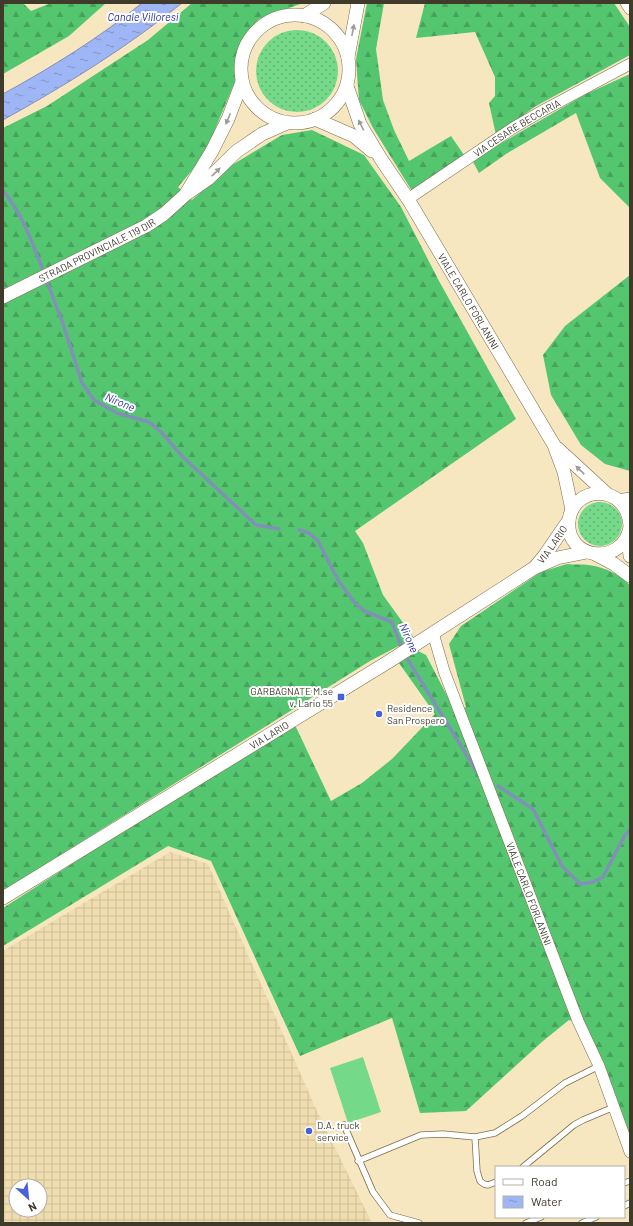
<svg xmlns="http://www.w3.org/2000/svg" width="633" height="1226" font-family="Barlow,sans-serif">
<style>
.industrial{fill:url(#industrial-grid);fill-rule:evenodd}
.grass{fill:url(#grass-dots)}
.forest{fill:url(#forest-firs)}
.garden{fill:#75d98a}
.water{fill:url(#water-ripples);stroke:#8290b9}
.lines{fill:none;stroke-linecap:round;stroke-linejoin:round}
.stream{stroke:#8290b9;stroke-width:3.5}
.service-casing{stroke:#7c6e4c;stroke-width:7}
.minor-casing{stroke:#7c6e4c;stroke-width:12}
.tertiary-casing{stroke:#7c6e4c;stroke-width:14}
.service{stroke:#fff;stroke-width:5.5}
.minor{stroke:#fff;stroke-width:11}
.tertiary{stroke:#fff;stroke-width:13}
.oneway{fill:#a09c95}
.poi-dot{fill:#4662d6;stroke:#fff;stroke-width:1.5}
.labels{text-anchor:middle;stroke-width:4;stroke-linejoin:round;paint-order:stroke}
.street-label{font-size:10px;fill:#403a2b;stroke:#fff}
.poi-label{font-size:10px;fill:#403a2b;stroke:#fff;text-anchor:start}
.water-label{font-size:11px;font-style:italic;fill:#212fa8;stroke:#fff}
</style>
<defs>
<pattern id="industrial-grid" width="8" height="8" patternUnits="userSpaceOnUse"><rect width="8" height="8" fill="#efddaf"/><path d="M0 4h8M4 0v8" fill="none" stroke="#cebe97"/></pattern>
<pattern id="grass-dots" width="8" height="8" patternUnits="userSpaceOnUse"><rect width="8" height="8" fill="#75d98a"/><path d="M2 2h.1M6 6h.1" fill="none" stroke="#61b171" stroke-width="1.8" stroke-linecap="round"/></pattern>
<pattern id="forest-firs" width="22" height="20" patternUnits="userSpaceOnUse"><rect width="22" height="20" fill="#54c670"/><path d="M5 1l3.5 6h-7zM16 11l3.5 6h-7z" fill="#47a25c"/></pattern>
<pattern id="water-ripples" width="26" height="14" patternUnits="userSpaceOnUse"><rect width="26" height="14" fill="#9eb5f6"/><path d="M2 4q2-2 4 0t4 0M15 11q2-2 4 0t4 0" fill="none" stroke="#8294c7"/></pattern>
</defs>
<rect width="100%" height="100%" fill="#f6e7c0"/>
<path class="industrial" d="M170,852L208,864L316,1109L372,1223H3V951ZM16,1186H40V1210H16Z"/>
<path class="grass" d="M256 71a41 41 0 1 1 82 0a41 41 0 1 1-82 0Z
M578 524a22 22 0 1 1 44 0a22 22 0 1 1-44 0Z"/>
<path class="forest" d="M3,3H23L31,11L51,3H106L69,36L3,74Z
M192,3H303L259,19L247,33L236,55V79L204,156L178,187L192,200L232,165L282,135L312,130L364,155L401,207L439,281L516,419L355,531L363,543L383,595L414,638L370,661L3,891V128L47,106L148,40Z
M367,3H384L376,49L383,100L394,130L409,161L451,136L464,155L412,191L373,128L359,100L356,59Z
M425,3H614L630,27V55L536,106L496,135L489,103L495,96V77L475,32L416,38Z
M630,74V208L600,178L576,113L506,154L479,173L472,160L586,94Z
M630,275V471L605,464L581,445L551,395L543,355L565,326Z
M567,564C574,565 582,564 589,565C603,567 623,575 630,586V1139L582,1024L569,1020L543,1041L466,1111L420,1113L392,1018L300,1056L211,861L168,846L3,946V908L203,780L295,725L331,801L362,783L392,759L435,714L399,663L418,651L426,655L455,711L466,707L449,644L461,626L541,572Z"/>
<path class="garden" d="M363,1057L381,1112L348,1123L330,1068Z"/>
<path class="water" d="M142,3H182C126,48 66,85 3,120V94C52,67 99,38 142,3Z"/>
<g class="lines">
<path class="stream" d="M3,191C23,214 33,245 44,273
M46,279L63,324L82,383L94,400L117,413L149,422L161,432L183,457L256,525L279,529
M299,530L309,533L318,541L338,580L354,602L364,611L392,622L402,649
M405,655L477,772
M498,786L533,809L562,866L580,884L593,882L603,877L625,835L630,830"/>
<defs>
<path id="service" d="M344,1125L373,1192L390,1215L419,1223
M475,1137L477,1171L480,1181L484,1184L488,1185L496,1182
M358,1161L421,1135L443,1134L475,1137L495,1133L522,1116L565,1083L599,1066
M523,1167L574,1125L583,1120L614,1107
M624,1183L630,1181
M624,1206L630,1203
M526,1223L541,1217
M582,1223L596,1217"/>
<g id="minor">
<path d="M626,3L630,9"/>
<path id="s1" d="M408,199L513,128L544,110L630,64"/>
<path d="M618,500L630,498"/>
<path id="s2" d="M433,633L444,671L578,1021L599,1066L630,1152"/>
</g>
<g id="tertiary">
<circle cx="295" cy="69" r="54"/>
<path d="M304,16L324,3"/>
<path d="M348,57L358,3"/>
<path id="s3" d="M347,86L360,124L381,159L408,199L554,445L564,472L572,510"/>
<path d="M315,119L354,136L372,151"/>
<path d="M187,192L212,151L228,119L242,82"/>
<path id="s4" d="M3,297L146,226L164,214L185,195L208,179L237,151L262,134L287,123"/>
<path d="M557,448L607,494"/>
<path d="M630,526C627,482 572,485 569,521C565,560 623,567 630,527"/>
<path d="M628,536L630,556"/>
<path d="M595,554L614,564L630,576"/>
<path id="s5" d="M536,566L545,555L569,520"/>
<path id="s6" d="M3,898L388,662L534,568L557,558L587,552"/>
</g>
</defs>
<use href="#service" class="service-casing"/>
<use href="#minor" class="minor-casing"/>
<use href="#tertiary" class="tertiary-casing"/>
<use href="#service" class="service"/>
<use href="#minor" class="minor"/>
<use href="#tertiary" class="tertiary"/>
</g>
<defs><path id="oneway-solid" d="M-6-.8H1V-3.2L6.5 0L1 3.2V.8H-6Z"/></defs>
<g class="oneway">
<use href="#oneway-solid" transform="translate(353 30) rotate(-79)"/>
<use href="#oneway-solid" transform="translate(228 119) rotate(113)"/>
<use href="#oneway-solid" transform="translate(361 125) rotate(-117)"/>
<use href="#oneway-solid" transform="translate(216 172) rotate(-44)"/>
<use href="#oneway-solid" transform="translate(580 470) rotate(-137)"/>
</g>
<g class="poi-dot">
<rect x="337" y="693" width="8" height="8" rx="2"/>
<circle cx="379" cy="714" r="4"/>
<circle cx="309" cy="1131" r="4"/>
</g>
<g class="labels">
<g class="street-label">
<text dy="4" stroke="none"><textPath href="#s1" startOffset="130">VIA CESARE BECCARIA</textPath></text>
<text dy="4" stroke="none"><textPath href="#s4" startOffset="105">STRADA PROVINCIALE 119 DIR</textPath></text>
<text dy="4" stroke="none"><textPath href="#s3" startOffset="248">VIALE CARLO FORLANINI</textPath></text>
<text dy="4" stroke="none"><textPath href="#s5" startOffset="27">VIA LARIO</textPath></text>
<text dy="4" stroke="none"><textPath href="#s6" startOffset="312">VIA LARIO</textPath></text>
<text dy="4" stroke="none"><textPath href="#s2" startOffset="278">VIALE CARLO FORLANINI</textPath></text>
</g>
<g class="poi-label">
<text x="333" y="695" text-anchor="end">GARBAGNATE M.se<tspan x="333" dy="12">v. Lario 55</tspan></text>
<text x="387" y="712">Residence<tspan x="387" dy="12">San Prospero</tspan></text>
<text x="317" y="1129">D.A. truck<tspan x="317" dy="12">service</tspan></text>
</g>
<g class="water-label">
<text x="143" y="21">Canale Villoresi</text>
<text transform="translate(120 402) rotate(23)" y="4">Nirone</text>
<text transform="translate(409 638) rotate(66)" y="4">Nirone</text>
</g>
</g>
<rect width="633" height="1226" fill="none" stroke="#403a2b" stroke-width="8"/>
<rect x="495" y="1166" width="130" height="52" fill="#ffffff" stroke="#b3b0aa"/>
<rect x="503" y="1179" width="20" height="6" fill="#ffffff" stroke="#b3b0aa"/>
<text x="531" y="1186" font-size="12" fill="#403a2b">Road</text>
<rect x="503" y="1196" width="20" height="12" fill="url(#water-ripples)" stroke="#b3b0aa"/>
<text x="531" y="1206" font-size="12" fill="#403a2b">Water</text>
<g transform="translate(28 1198) rotate(153)"><circle r="19" fill="#ffffff" stroke="#b3b0aa"/>
<path d="M0-3L7 15L0 10L-7 15Z" fill="#4662d6"/>
<text y="-6" font-size="11" font-weight="bold" text-anchor="middle" fill="#403a2b">N</text>
</g>
</svg>
